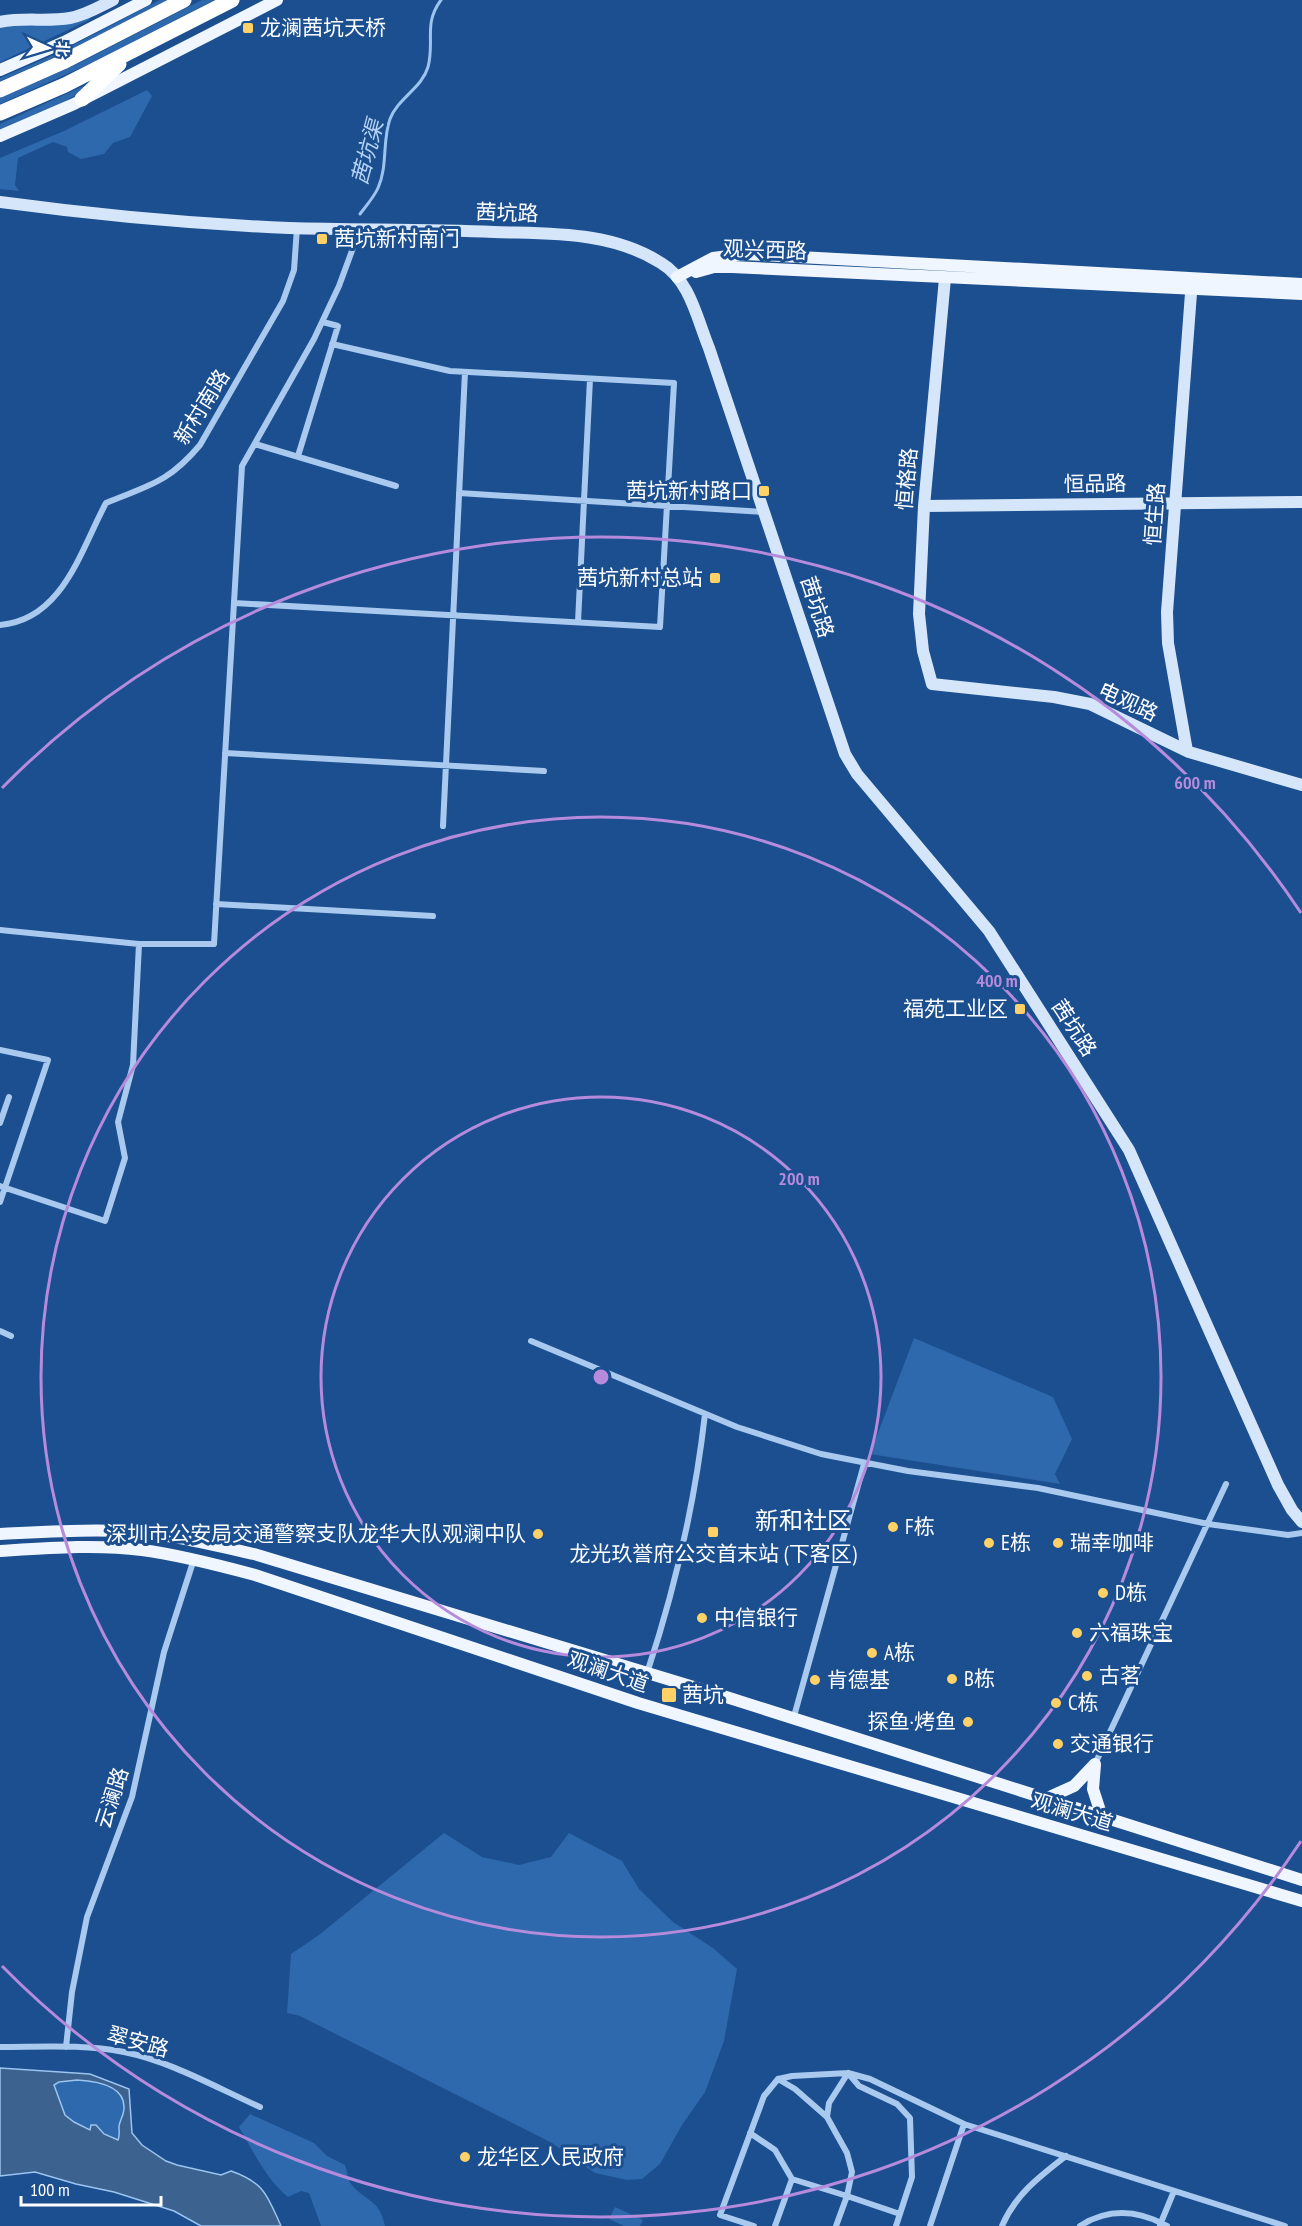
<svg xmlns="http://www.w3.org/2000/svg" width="1302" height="2226" font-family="'PT Sans Narrow','Noto Sans SC',sans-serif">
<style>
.green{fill:#2e69ad}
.water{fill:#3c6290;stroke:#9cc4f0;stroke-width:1.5;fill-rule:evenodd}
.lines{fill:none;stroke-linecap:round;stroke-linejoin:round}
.stream{stroke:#9cc4f0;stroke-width:3}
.street{stroke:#a9c9ee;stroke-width:6}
.secondary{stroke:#d6e6fa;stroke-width:12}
.primary{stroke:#f0f6ff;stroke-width:12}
.highway{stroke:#fff;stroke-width:15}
.ring{fill:none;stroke:#b68bdc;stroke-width:3}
.poi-dot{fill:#ffd166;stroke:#1b4f8f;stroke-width:2}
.labels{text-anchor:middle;stroke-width:6;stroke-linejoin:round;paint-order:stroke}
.poi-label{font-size:21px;fill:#fff;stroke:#1b4f8f;text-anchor:start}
.street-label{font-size:21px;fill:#fff;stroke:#1b4f8f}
.water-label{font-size:22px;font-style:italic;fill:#b5d3f5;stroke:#1b4f8f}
.quarter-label{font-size:24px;fill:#fff;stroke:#1b4f8f}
.centre{fill:#b68bdc;stroke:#1b4f8f;stroke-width:3}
.ring-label{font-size:18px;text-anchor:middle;font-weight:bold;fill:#b68bdc;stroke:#1b4f8f;stroke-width:6;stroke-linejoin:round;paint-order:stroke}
</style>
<rect width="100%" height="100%" fill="#1b4f8f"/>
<path class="green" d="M160,0H168L62,54L0,81V78L56,54Z
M202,0H214L94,62L0,104V98L75,65Z
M92,16L89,20L0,62V27Z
M97,80C68,103 34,117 0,131V124Z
M147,90L152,96L130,137L113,143L104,154L81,159L68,152L67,147L53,142L18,158L15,185L19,191L0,189V158L64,131Z
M914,1338L1053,1397L1072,1439L1055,1474L1060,1484L870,1454Z
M444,1833L482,1857L519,1865L551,1857L569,1833L622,1861L639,1889L673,1922L713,1948L737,1969L724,2041L705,2092L682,2125L660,2164L642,2179L627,2180L595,2173L552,2143L300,2016L287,2013L291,1954L319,1935Z
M87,2080C103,2083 127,2089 124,2110C123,2121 119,2126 120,2138L118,2140L74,2122L65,2114L54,2085L66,2081Z
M250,2114L314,2143L327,2156L345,2165C347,2171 348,2180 351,2184C367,2203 379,2198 385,2226H321L309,2193L301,2191L288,2197C266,2179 253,2151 239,2127Z
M615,2207L643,2220L640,2226H624L609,2219Z"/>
<path class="water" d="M0,2068L90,2074L129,2089L132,2133L142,2145L166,2161L177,2165L221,2175L231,2171C265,2183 267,2195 281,2226H201L174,2211L114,2192L76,2184L35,2172L0,2176ZM77,2080C95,2081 125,2085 124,2108C124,2115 120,2120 119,2126C119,2132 120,2135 118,2140L104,2134L96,2125H91L90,2130L74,2122L65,2115L54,2085L59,2082Z"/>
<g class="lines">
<path class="stream" d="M360,214C366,206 374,197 378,188C388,166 382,141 390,119C398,98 422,88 428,67C435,41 423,24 441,0"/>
<path class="street" d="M255,444L396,486
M298,456L338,326L323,322
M459,493L764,512
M234,603L660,627L674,383L450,371L332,344
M578,622L590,379
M0,625C63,620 81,549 106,503C149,485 168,483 200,445L283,301L294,270L297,228
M225,753L544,771
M443,826L465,372
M216,904L433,916
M0,930L139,944H214L242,466L314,339L339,286L360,229
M0,1050L48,1060L0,1202
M0,1123L9,1097
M0,1186L105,1221L125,1158L118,1122L133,1065L139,944
M0,1331L11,1336
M531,1341L737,1427L821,1454L908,1471L1038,1488L1208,1524L1288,1535L1302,1533
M647,1673C675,1589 695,1502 705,1414
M793,1720L864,1464
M1095,1764L1226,1484
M0,2047C41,2047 83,2044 124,2052C170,2061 217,2088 260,2107
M66,2047L72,1992L87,1917L132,1797L164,1652L194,1559
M778,2079L795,2089L827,2117
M750,2133L775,2150L792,2179
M1160,2225L1174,2191
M754,2226L720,2215L764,2096L778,2079L792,2076L848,2073L870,2079L964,2124L1285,2226
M775,2226L792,2179L847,2196L836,2226
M896,2226L912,2177L910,2118L897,2104L859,2086L848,2073L829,2103L827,2117L847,2153L852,2172L847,2196L900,2214
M930,2226L964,2124
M1002,2226C1015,2195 1040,2176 1066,2156
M1080,2226C1108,2208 1138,2210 1167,2226"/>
<path class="secondary" d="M0,22C23,17 47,22 70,18C86,15 99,7 113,0
M0,202C96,215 193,224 289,228C357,230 426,229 494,232C551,234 611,231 661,263C690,280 697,319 709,348L845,754L857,774L989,931L1129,1150L1278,1485L1292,1510L1302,1522
M945,278L924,506L919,614L923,651L932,684L1054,697L1090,704L1189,752L1302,785
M924,506L1302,502
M1187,751L1168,643L1167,612L1192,280"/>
<path class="primary" d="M0,70L64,42L146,0
M0,136L74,104L277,0
M696,272L714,267H732L1302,294
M677,277L713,258L744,254L1302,284
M0,1534C40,1532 81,1529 121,1531C166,1533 210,1544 254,1554L720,1695L1302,1880
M0,1551C47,1548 96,1544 142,1550C180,1555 218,1565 255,1575L638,1703L1302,1901
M1095,1765L1093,1789L1102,1817
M1045,1799L1074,1786L1095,1764"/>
<path class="highway" d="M0,90L63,62L184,0
M82,99L119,64
M0,113L65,85L232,0"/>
</g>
<g class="ring">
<circle cx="601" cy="1377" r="280"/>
<circle cx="601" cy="1377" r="560"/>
<path d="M1301 1841A840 840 0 0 1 2 1966M2 788A840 840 0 0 1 1301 913"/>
</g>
<g class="poi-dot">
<rect x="242" y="22" width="12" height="12" rx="3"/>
<rect x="316" y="233" width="12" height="12" rx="3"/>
<rect x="758" y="485" width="12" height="12" rx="3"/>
<rect x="709" y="572" width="12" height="12" rx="3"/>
<rect x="1014" y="1003" width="12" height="12" rx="3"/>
<circle cx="893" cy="1527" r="6"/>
<rect x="707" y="1526" width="12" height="12" rx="3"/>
<circle cx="538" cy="1534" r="6"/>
<circle cx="989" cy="1543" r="6"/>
<circle cx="1058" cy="1543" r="6"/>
<circle cx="1103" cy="1593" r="6"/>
<circle cx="702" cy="1618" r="6"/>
<circle cx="1077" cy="1633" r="6"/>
<circle cx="872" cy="1653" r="6"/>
<circle cx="1087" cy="1676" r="6"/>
<circle cx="952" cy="1679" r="6"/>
<circle cx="815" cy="1680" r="6"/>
<rect x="661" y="1687" width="16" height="16" rx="3"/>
<circle cx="1056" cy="1703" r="6"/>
<circle cx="968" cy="1722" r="6"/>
<circle cx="1058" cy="1744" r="6"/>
<circle cx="465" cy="2157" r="6"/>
</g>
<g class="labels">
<g class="poi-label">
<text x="260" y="35">龙澜茜坑天桥</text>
<text x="334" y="246">茜坑新村南门</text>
<text x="752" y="498" text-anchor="end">茜坑新村路口</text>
<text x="703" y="585" text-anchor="end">茜坑新村总站</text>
<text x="1008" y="1016" text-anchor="end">福苑工业区</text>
<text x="905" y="1534">F栋</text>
<text x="526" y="1541" text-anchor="end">深圳市公安局交通警察支队龙华大队观澜中队</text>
<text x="1001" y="1550">E栋</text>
<text x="1070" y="1550">瑞幸咖啡</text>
<text x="713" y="1561" text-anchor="middle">龙光玖誉府公交首末站 (下客区)</text>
<text x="1115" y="1600">D栋</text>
<text x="714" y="1625">中信银行</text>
<text x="1089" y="1640">六福珠宝</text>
<text x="884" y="1660">A栋</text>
<text x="1099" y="1683">古茗</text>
<text x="964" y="1686">B栋</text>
<text x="827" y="1687">肯德基</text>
<text x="682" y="1702">茜坑</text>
<text x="1068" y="1710">C栋</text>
<text x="956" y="1729" text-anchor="end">探鱼·烤鱼</text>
<text x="1070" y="1751">交通银行</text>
<text x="477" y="2164">龙华区人民政府</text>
</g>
<g class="street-label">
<text transform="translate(507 213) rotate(2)" y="7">茜坑路</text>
<text transform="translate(765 250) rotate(2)" y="7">观兴西路</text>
<text transform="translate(202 407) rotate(-58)" y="7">新村南路</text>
<text transform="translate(907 479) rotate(-85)" y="7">恒格路</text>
<text transform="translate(1095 484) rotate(-1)" y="7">恒品路</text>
<text transform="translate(1155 514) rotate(-86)" y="7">恒生路</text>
<text transform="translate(817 607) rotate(72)" y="7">茜坑路</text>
<text transform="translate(1128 702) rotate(25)" y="7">电观路</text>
<text transform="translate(1074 1028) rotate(57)" y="7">茜坑路</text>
<text transform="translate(608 1672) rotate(19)" y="7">观澜大道</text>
<text transform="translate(112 1798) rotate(-72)" y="7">云澜路</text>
<text transform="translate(1072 1812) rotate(17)" y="7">观澜大道</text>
<text transform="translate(138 2042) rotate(15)" y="7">翠安路</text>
</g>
<g class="water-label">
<text transform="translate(367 152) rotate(-75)" y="8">茜坑渠</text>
</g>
<g class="quarter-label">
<text x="803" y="1529">新和社区</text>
</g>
</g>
<circle cx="601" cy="1377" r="9" class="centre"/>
<g class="ring-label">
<text x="1195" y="789">600 m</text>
<text x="997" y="987">400 m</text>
<text x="799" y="1185">200 m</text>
</g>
<g transform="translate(48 48) rotate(94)" stroke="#1b4f8f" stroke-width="4.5" paint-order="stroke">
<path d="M0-4.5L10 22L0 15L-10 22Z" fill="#ffffff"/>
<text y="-9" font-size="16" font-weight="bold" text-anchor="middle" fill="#ffffff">北</text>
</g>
<path d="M21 2196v9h140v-9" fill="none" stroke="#ffffff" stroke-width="3"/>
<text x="30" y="2196" font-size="18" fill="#ffffff" stroke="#1b4f8f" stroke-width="4.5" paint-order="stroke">100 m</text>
</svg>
